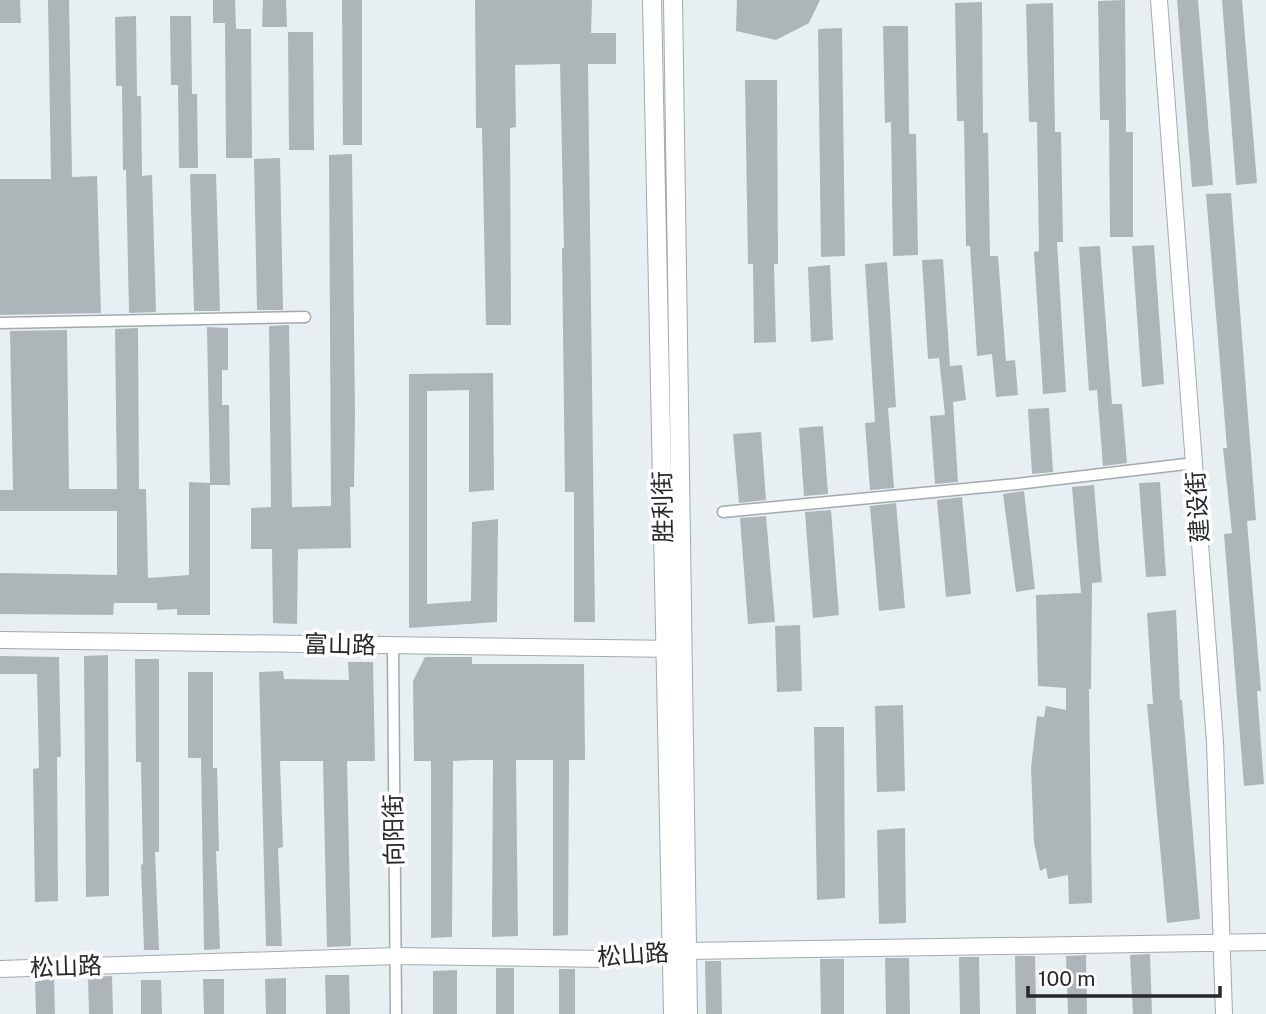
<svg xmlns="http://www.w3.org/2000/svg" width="1266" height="1014" font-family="'Public Sans','Noto Sans SC',sans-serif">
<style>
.building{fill:#aeb5b9}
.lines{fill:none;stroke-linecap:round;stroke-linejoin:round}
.street-casing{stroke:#a3aaae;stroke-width:13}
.secondary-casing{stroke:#a3aaae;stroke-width:18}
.primary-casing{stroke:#a3aaae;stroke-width:20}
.street{stroke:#fff;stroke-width:10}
.secondary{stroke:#fff;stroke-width:16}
.primary{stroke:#fff;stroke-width:18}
.labels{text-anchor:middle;stroke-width:7;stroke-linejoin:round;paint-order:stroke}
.street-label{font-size:24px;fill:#26292b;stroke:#fff}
</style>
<rect width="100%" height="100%" fill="#e8eff3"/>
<path class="building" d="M0,0H20L21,23H0Z
M48,0H69L72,177L97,176L101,313L0,315V179H51Z
M213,0H235L236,29H251L252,158H226L225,23H213Z
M263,0H286L287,27H262Z
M342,0H362V145H343Z
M475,0H592L591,33H616V64H588L595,622H574V492H565L562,248H564L560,64L515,65L516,127L510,128L511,325H486L482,128H476Z
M737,0H820L809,23L776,40L736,31Z
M1125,0L1126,132H1133V237H1110L1109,120H1100L1098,1Z
M1177,0H1198L1213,185L1192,187Z
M1222,0H1242L1257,183L1236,185Z
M982,2L983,133H988L990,256H998L1006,361L1015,360L1018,395L996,397L992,354L977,356L970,246H966L964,121H957L955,3Z
M1053,3L1055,132H1061L1063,242H1057L1066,392L1043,394L1034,252L1039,251L1037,122H1029L1026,4Z
M136,16L137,96H141L142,176L152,175L156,312L129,313L126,170H123L122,86H116L115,17Z
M170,16H191L192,94H197L198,168H179L178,85H171Z
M883,26H908L909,134H916L918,255L893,256L891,122L885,123Z
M842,28L845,256L821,257L818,29Z
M288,32H313L314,150H289Z
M745,80H777L778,264H774L776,342L754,343L753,264H748Z
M352,154L355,414L354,487H350L351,548L298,549L297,624L273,623L272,549H251V508L271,507L269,326L289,325L292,507L331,506L329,155Z
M280,158L283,310H257L254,159Z
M190,174H216L220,311H194Z
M1231,193L1256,520L1247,521L1261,691H1257L1264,784L1244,786L1224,534L1232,533L1223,448H1227L1206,194Z
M1154,245L1164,384L1142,387L1132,246Z
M1100,246L1112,404H1122L1127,463L1103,466L1097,390L1089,391L1079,247Z
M943,259L950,366L962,365L966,400L953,402L958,482L935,484L930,416L945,415L939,358L928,359L922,260Z
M887,262L896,407L888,408L894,488L870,490L865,423L875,422L865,264Z
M830,265L833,340L811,342L808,267Z
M207,327L228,328V370H222V405H229L230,485H210V615H177V609L157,610V603H114L113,615L0,614V573L117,575V511H0V490H13L10,331L67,330L69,489H117L115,329L138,328L139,489H146L148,578L189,575V482L210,483Z
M493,373L494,490L469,492V390L427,391V604L471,601L472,522L498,519L497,622L409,628V374Z
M1049,408L1053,472L1032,474L1028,409Z
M823,426L828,494L804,496L799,428Z
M761,432L766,500L739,503L733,434Z
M1160,482L1166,576L1146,577L1139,483Z
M1094,485L1102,582L1092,583L1091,689H1089L1092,903L1069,904L1068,875L1048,879L1046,868L1040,871L1034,843L1031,768L1037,716L1044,717L1046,706L1066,710V688L1038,686L1036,595L1081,593L1072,487Z
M1024,491L1035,589L1016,592L1003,494Z
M962,497L971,594L946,597L937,500Z
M896,503L905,608L879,611L870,506Z
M831,510L839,615L813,618L805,512Z
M766,516L775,622L748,624L740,518Z
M1176,610L1180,700H1182L1200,919L1167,923L1147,704H1153L1147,613Z
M800,625L802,691L777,692L775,626Z
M108,655L109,896L86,897L84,656Z
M0,656L59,657L61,757H57L58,901L35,902L33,769L39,768L37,674H0Z
M425,657H472V664H584L585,760H569L568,935L553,936V760H516L518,936L492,937L493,760H472L453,761L452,937L431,938V761H414L413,681Z
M135,659H159V852H155L159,950H144L141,865L143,864L141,762H136Z
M348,662H373L375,761H347L351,946L327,947L323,761H280L283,847L278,848L282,946H266L259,672L283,671L284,679L349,680Z
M188,672H213V768H217L219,851H216L220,949L204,950L201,758H188Z
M903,705L905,791L877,792L875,706Z
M814,727H844L845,898L817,900Z
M905,828L906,923L879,924L877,830Z
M1150,954L1152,1014H1133L1130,955Z
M1086,955L1087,1014H1068L1066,956Z
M1015,956H1035L1036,1014H1016Z
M959,957H979L980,1014H960Z
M885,958H909L910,1014H886Z
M820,959H844V1014H821Z
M705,961H721L722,1014H706Z
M496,968H514V1014H496Z
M559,969H575V1014H559Z
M457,970V1014H433V971Z
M325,975H349L350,1014H326Z
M112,976L113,1014H89L88,977Z
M35,978H54L55,1014H36Z
M286,978V1014H266L265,979Z
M203,979H224V1014H204Z
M141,980H161L162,1014H141Z"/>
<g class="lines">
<defs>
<path id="street" d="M0,323L305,317
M723,512L1017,484L1194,463
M393,646L396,1014"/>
<path id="secondary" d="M1159,0L1215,742L1224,1014
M0,640L678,649
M0,969L396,956L607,959L686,951L1266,942"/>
<path id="primary" d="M652,0L673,1014
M673,0L688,1014"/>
</defs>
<use href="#street" class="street-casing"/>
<use href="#secondary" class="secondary-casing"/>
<use href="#primary" class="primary-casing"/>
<use href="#street" class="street"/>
<use href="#secondary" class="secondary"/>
<use href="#primary" class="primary"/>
</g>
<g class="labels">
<g class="street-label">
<text transform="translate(663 507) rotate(-91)" y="8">胜利街</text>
<text transform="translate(1198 507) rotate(-94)" y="8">建设街</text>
<text transform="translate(340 645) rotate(1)" y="8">富山路</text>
<text transform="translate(394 830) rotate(-91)" y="8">向阳街</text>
<text transform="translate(633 955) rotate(-4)" y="8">松山路</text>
<text transform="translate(66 967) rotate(-2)" y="8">松山路</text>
</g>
</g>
<path d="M1028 986v10h192v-10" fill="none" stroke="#26292b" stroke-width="3.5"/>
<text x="1038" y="986" font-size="21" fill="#26292b" stroke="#ffffff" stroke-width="5" paint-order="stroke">100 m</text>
</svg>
